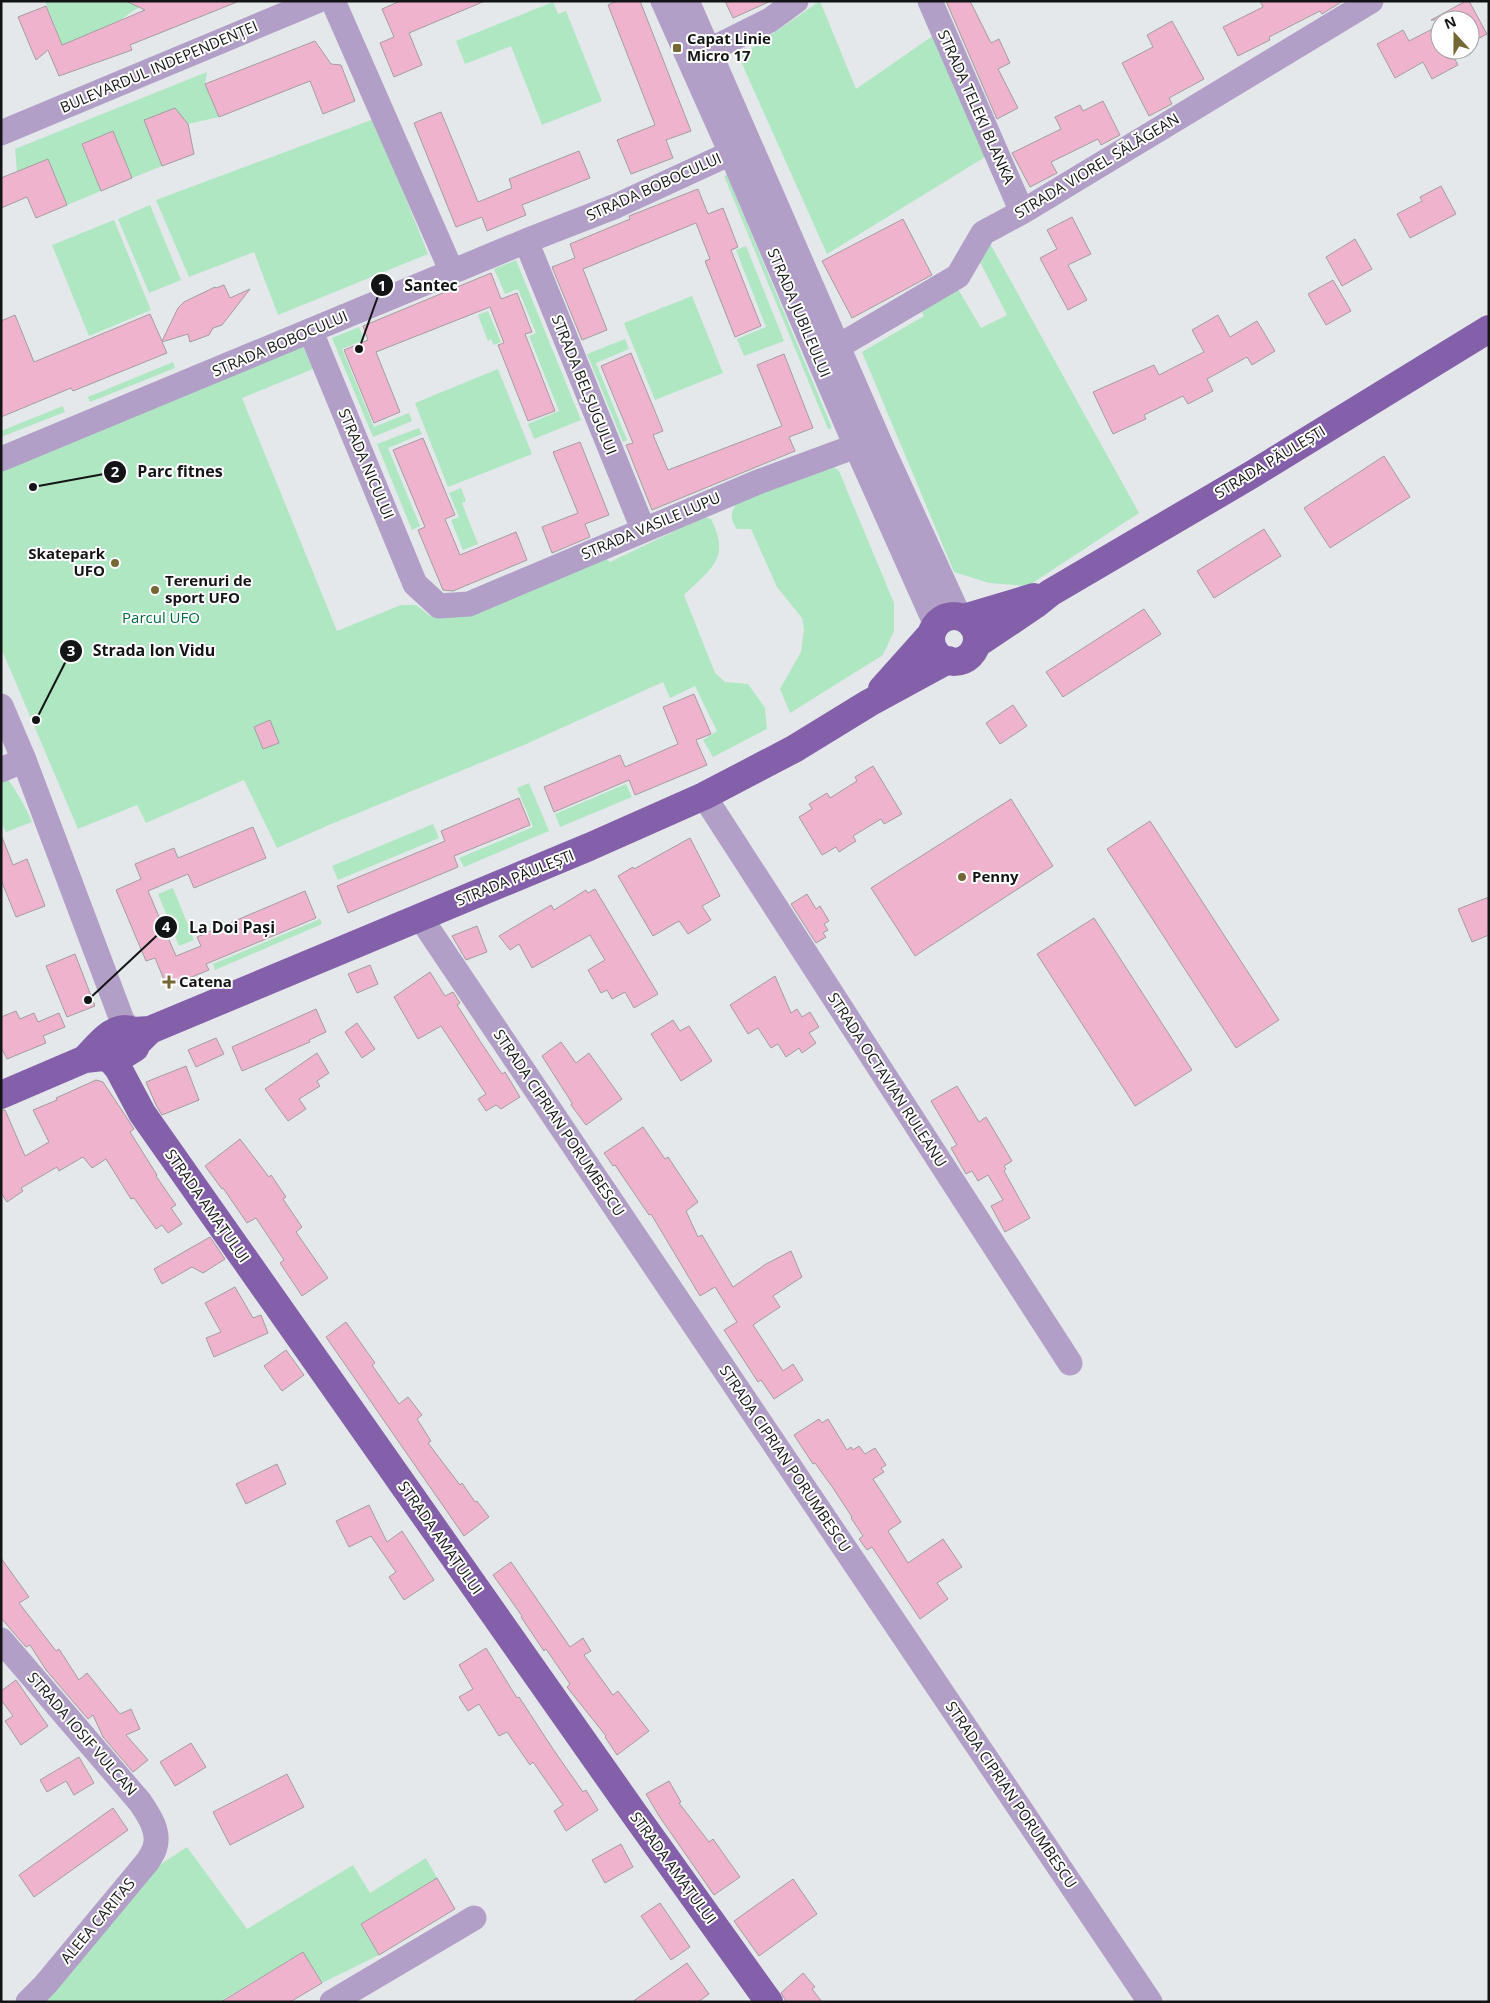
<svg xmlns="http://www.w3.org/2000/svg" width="1490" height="2003" font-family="'Open Sans',sans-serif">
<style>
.green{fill:#afe7c3}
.building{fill:#f0b3cd;stroke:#a29e9f}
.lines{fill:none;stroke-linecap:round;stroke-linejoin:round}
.minor{stroke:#b29fc8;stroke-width:25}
.major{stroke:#8560aa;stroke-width:28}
.poi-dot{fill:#746734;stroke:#fff;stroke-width:2}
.labels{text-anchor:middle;stroke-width:4;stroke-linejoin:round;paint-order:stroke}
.poi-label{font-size:15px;font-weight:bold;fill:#131415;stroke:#fff;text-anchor:start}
.street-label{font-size:15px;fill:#131415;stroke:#fff}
.park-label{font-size:15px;fill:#03683d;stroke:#fff}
.leader{fill:none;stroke:#131415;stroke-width:2}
.callout-dot{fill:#131415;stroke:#fff;stroke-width:2}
.mark-label{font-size:15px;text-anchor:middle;font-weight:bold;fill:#fff}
.callout-label{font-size:16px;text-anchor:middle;font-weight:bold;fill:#131415;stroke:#fff;stroke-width:4;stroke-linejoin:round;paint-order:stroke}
</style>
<rect width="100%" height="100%" fill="#e4e8ea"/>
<path class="green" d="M45,1H135L139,7L120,20L62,45Z
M820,1L856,89L937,33L990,154L827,254L739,57Z
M553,2L558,14L566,11L602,101L542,125L511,46L465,64L456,41Z
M207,72L205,84L219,117L188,124L175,108L144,120L162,166L132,178L113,132L82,144L101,191L67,205L48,160L17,172L15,149Z
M374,119L428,254L278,315L254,252L189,277L156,200Z
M727,175L832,428L828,429L724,176Z
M150,205L181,280L149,293L118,219Z
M114,220L151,310L89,336L52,245Z
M987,238L1139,513L1028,586L989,583L954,572L862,352L924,316L918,305L955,284L981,328L1007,315L976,254Z
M746,246L784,341L744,356L737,339L766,327L736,250Z
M516,260L581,420L534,439L528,424L559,411L529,336L536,333L518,289L505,294L494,269Z
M692,296L723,373L655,400L624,323Z
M488,311L501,342L494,345L491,339L488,341L478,315Z
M359,327L364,340L342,349L374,427L409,413L412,421L373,437L332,338Z
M625,339L629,349L596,363L627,440L623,442L587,354Z
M301,341L313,369L242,398L337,631L401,605H416L430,616L471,611L605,557L610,562L704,517L711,519C731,559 711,568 684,595L715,673L725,682L748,684L765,708L767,729L713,757L703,740L717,731L695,686L670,698L663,682L524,745L329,825L277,848L244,780L146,823L137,805L78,829L1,648V459Z
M173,362L175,368L90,402L88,397Z
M498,369L532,454L448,487L415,403Z
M63,406L65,412L1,437V431Z
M419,428L422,434L388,448L420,526L412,530L377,444Z
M832,466L839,471L894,603V631L883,655L790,713L780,689L801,652L804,629L802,618L777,587L751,529H737C730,519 730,513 737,503Z
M461,488L466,501L462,503L478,544L463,550L451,520L459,517L449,493Z
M1,777L7,778C17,792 25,806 32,822L6,832L1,823Z
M529,783L549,831L464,867L459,858L533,827L517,788Z
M626,784L632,797L560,827L555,814Z
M433,824L439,838L338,880L332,866Z
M173,888L194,940L179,946L158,894Z
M320,919L322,924L215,970L213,964Z
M187,1847L247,1929L353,1865L370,1893L426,1858L437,1878L361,1924L379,1955L322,1983L303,1952L219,2002H45L158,1866Z"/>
<path class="building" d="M126,1H237V2L130,45L132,50L59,76L48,50L36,60L18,17L46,6L62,45L145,10Z
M400,1H485L409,33L422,65L394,77L380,43L394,37L382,9Z
M616,1H640L691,131L666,140L673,158L631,174L617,140L655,125L608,5Z
M725,1H771L733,18Z
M946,1H970L991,43L999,39L1010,63L998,69L1018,108L997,119Z
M1260,1H1343L1322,14L1320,11L1269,37L1270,40L1238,56L1223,27L1263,7Z
M1466,1H1469L1487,34L1470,43V20H1431Z
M1172,21L1204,79L1169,98L1172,104L1149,116L1122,63L1153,47L1147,35Z
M1440,25V50H1450L1458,65L1432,79L1423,62L1395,78L1377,44L1403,30L1409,41Z
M315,41L331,64L341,65L355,101L323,114L310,81L219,117L205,84Z
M1103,101L1120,135L1101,145L1098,139L1051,162L1057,173L1030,187L1012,153L1061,129L1055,117L1080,105L1083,111Z
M175,108L188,124L194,154L162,166L144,120Z
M441,112L478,202L512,188L509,179L579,151L590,178L522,205L526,215L487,231L482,217L456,227L414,123Z
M113,131L132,178L101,191L82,144Z
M48,159L67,205L36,218L27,197L1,208V178Z
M1441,186L1456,214L1410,238L1397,214L1422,201L1420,197Z
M698,189L708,214L723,208L738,247L731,250L761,326L735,337L705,261L710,259L696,223L583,269L607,330L582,340L552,267L575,258L570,244L630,219L629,216Z
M1072,217L1091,254L1068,265L1087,300L1068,310L1040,258L1057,249L1047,230Z
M903,219L932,275L852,318L822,261Z
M1355,239L1372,269L1342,286L1326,257Z
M491,273L501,299L517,293L532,332L525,334L555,411L528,421L498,345L504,343L490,307L376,352L400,412L374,423L344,350L368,340L363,326Z
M1333,280L1351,311L1326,325L1308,294Z
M224,285L230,298L250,289L222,325L213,328L209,335L190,342L188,334L162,342L167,353L73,391L71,388L1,417V321L15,315L34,362L150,314L162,341L178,308L184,302L215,287L216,288Z
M1218,315L1230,337L1257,321L1275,351L1252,365L1247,357L1207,379L1213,391L1188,404L1183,396L1144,415L1146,419L1113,434L1093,392L1154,365L1159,375L1204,352L1192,330Z
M631,353L663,431L653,435L668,470L782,426L757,365L784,354L813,428L789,437L795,451L652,510L626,445L633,443L601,366Z
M423,438L455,515L445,519L460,555L516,532L527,560L453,591L443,590L418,530L425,527L393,450Z
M580,442L609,515L585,524L590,537L552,553L542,527L578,513L553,452Z
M1384,456L1410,497L1330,548L1304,508Z
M1264,529L1281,556L1214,598L1197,571Z
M1144,609L1161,634L1063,697L1046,672Z
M694,694L711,734L696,740L707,765L635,795L629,780L554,812L544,787L620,755L625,767L678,744L663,707Z
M1013,705L1027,726L1000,744L986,723Z
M270,720L279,743L263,749L254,727Z
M873,766L902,814L884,824L881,819L853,836L856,841L839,852L836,847L822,855L799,817L812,809L809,804L827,793L830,798L857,781L855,777Z
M519,798L530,825L454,856L458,867L348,913L337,886L445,841L441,831Z
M1011,799L1053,866L915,956L871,888Z
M1150,821L1279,1020L1236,1048L1107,849Z
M253,827L266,858L194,888L188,874L148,891L176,956L201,946L197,937L305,891L316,918L206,964L209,970L167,987L155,958L146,961L116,890L141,879L135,864L174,848L178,858Z
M2,837L13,865L27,859L45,906L16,917L1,880Z
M690,838L720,896L702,906L711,920L688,934L679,921L653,936L618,876L633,867L634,869Z
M595,889L658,994L634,1008L625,992L612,999L607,990L601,993L588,970L605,960L590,935L532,968L519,944L510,950L499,936L551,905L554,910L586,890L588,893Z
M807,894L816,909L820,906L829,921L824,924L828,930L823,933L826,937L816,943L791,904Z
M1489,897V935L1472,942L1458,909Z
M1094,918L1192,1070L1135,1106L1037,954Z
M477,926L487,952L466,960L452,936Z
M75,954L95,1006L67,1017L46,966Z
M370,965L378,984L357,993L348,974Z
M430,972L445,996L453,992L460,1003L457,1005L480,1041L502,1074L505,1072L520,1097L501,1109L496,1105L486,1111L478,1099L486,1094L441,1026L418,1039L394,997Z
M775,976L791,1013L797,1009L802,1017L810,1012L819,1027L809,1033L816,1043L802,1053L799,1048L786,1057L778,1044L771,1048L758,1028L748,1034L730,1005Z
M316,1009L326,1032L309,1040L310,1042L242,1071L232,1047Z
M16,1011L20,1019L34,1013L38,1022L59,1013L65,1027L43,1036L46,1043L7,1059L1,1047V1017Z
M673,1020L680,1031L689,1026L712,1061L681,1081L651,1034Z
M357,1023L375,1049L362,1058L345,1032Z
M216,1038L224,1054L196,1067L188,1050Z
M561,1042L576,1063L589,1053L622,1099L586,1125L571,1105L572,1103L542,1056Z
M317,1053L329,1073L317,1081L320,1086L299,1099L306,1109L288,1121L265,1089Z
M186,1066L199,1100L162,1115L156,1105L146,1082Z
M96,1080L103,1082L125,1115L134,1129L130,1132L157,1175L156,1176L176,1205L171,1208L182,1224L168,1233L162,1225L156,1229L134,1198L131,1199L106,1159L92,1168L83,1157L59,1171L57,1167L21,1188L23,1191L7,1202L1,1193V1110H5L25,1156L49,1142L33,1110L57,1100L56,1098Z
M957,1086L979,1122L986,1117L1012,1161L1004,1166L1006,1169L1004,1171L1030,1218L1005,1232L991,1206L1003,1200L988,1175L978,1181L972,1171L966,1174L951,1148L957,1145L931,1101Z
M643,1127L665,1159L668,1157L698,1202L686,1211L698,1237L702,1235L733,1287L766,1264L791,1251L802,1277L773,1296L780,1307L753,1325L783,1371L793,1364L803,1380L774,1399L761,1380L758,1382L724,1330L737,1322L715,1287L700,1296L651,1214L649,1215L615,1165L613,1166L604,1153Z
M240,1139L269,1177L271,1175L286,1197L283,1199L302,1227L296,1232L328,1278L302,1296L280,1263L284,1260L256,1218L247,1223L223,1188L222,1189L205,1166Z
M210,1237L225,1259L203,1273L192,1267L162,1284L154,1269Z
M235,1287L253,1318L261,1315L268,1333L214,1357L206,1338L221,1332L205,1303Z
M346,1322L375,1363L372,1365L399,1404L408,1397L422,1415L417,1419L431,1441L428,1443L460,1485L462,1483L475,1502L477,1501L489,1517L464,1536L326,1337Z
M286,1350L304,1375L282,1391L264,1366Z
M819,1419L822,1423L828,1419L847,1450L851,1447L853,1450L859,1446L865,1454L875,1448L886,1465L881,1468L884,1472L873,1479L901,1522L888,1531L908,1563L943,1539L962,1567L937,1583L948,1599L920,1619L872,1547L867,1550L859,1539L863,1536L851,1518L852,1517L833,1488L815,1463L813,1464L794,1435Z
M277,1464L286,1484L246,1504L236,1484Z
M369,1505L387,1542L402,1531L434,1580L404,1600L389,1577L396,1572L371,1536L349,1547L336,1521Z
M1,1558L29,1597L19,1603L56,1651L59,1649L79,1680L87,1673L120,1714L131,1709L140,1729L126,1735L148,1760L133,1772L103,1737L93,1715L88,1719L46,1670L30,1645L26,1647L1,1618Z
M511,1562L570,1647L583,1638L591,1651L584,1655L613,1695L618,1691L649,1731L617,1755L605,1737L606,1736L567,1687L570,1684L546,1649L544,1651L521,1617L522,1616L493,1575Z
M486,1648L517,1698L519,1697L553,1749L583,1792L586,1790L598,1810L566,1831L554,1811L563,1805L533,1762L530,1765L507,1732L499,1736L479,1704L468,1711L459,1697L473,1689L459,1665Z
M16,1680L48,1726L21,1745L5,1721L13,1716L1,1700V1691Z
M191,1743L206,1767L175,1786L160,1762Z
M79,1757L94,1783L74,1795L66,1781L47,1792L40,1780Z
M287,1774L304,1807L230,1845L213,1812Z
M669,1781L681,1802L679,1803L709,1842L713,1839L740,1877L714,1895L659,1816L646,1794Z
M113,1808L128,1830L34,1897L19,1875Z
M621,1844L633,1867L605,1883L592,1860Z
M437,1878L455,1909L379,1955L361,1924Z
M793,1879L817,1914L759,1956L734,1921Z
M660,1903L690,1947L671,1960L641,1916Z
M303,1952L322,1983L290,2002H221Z
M687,1963L709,1994L698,2002H632Z
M803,1973L815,1987L812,1989L822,2002H787L784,1998L781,1993Z"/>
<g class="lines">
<path class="minor" d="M333,1L452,272
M663,1L731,153L856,446L936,625
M687,1L883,450L959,616
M930,1L1022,212
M708,51L770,20L796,1
M1,133L317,1
M526,241L643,529
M311,332L415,584L439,606L469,604L758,482L856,446L883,450
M839,346L958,276L983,233L1022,212L1371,1
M1,459L526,241L616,206L731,153L753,152
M1,706L24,760L122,1020L130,1030
M1,770L24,760
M704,796L1070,1363
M420,917L1150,2002
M1,1640L140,1802C148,1814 160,1831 155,1847C154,1852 150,1857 148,1861L45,1985L28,2002
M332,2002L474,1918"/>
<path class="major" d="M931 639a23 23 0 1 1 46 0a23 23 0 1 1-46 0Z
M964,618L1034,597
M977,644L1035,605L1050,593L1251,475L1489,329
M882,689L932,633
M133,1031L150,1030L589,847L704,796L794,749L869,703L948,660
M85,1059C97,1047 114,1022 133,1031L137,1043
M110,1059L118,1068L142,1113L633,1812L769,2002
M1,1095L85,1059L103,1057L110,1059L127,1053L135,1048L137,1043L150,1030"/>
</g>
<g class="poi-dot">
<rect x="672" y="43" width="10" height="10" rx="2.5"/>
<circle cx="115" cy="563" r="5"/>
<circle cx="155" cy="590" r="5"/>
<circle cx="962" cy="877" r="5"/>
<path d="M166.5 974.5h5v5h5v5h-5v5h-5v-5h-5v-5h5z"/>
</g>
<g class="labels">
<g class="poi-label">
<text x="687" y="44">Capat Linie<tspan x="687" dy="17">Micro 17</tspan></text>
<text x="105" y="559" text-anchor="end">Skatepark<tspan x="105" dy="17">UFO</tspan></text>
<text x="165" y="586">Terenuri de<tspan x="165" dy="17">sport UFO</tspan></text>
<text x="972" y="882">Penny</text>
<text x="179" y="987">Catena</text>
</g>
<g class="street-label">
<text transform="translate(159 67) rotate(-23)" y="5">BULEVARDUL INDEPENDENȚEI</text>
<text transform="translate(976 107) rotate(66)" y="5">STRADA TELEKI BLANKA</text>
<text transform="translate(1097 166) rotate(-31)" y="5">STRADA VIOREL SĂLĂGEAN</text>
<text transform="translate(654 187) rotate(-24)" y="5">STRADA BOBOCULUI</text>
<text transform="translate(799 313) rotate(67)" y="5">STRADA JUBILEULUI</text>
<text transform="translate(280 344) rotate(-23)" y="5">STRADA BOBOCULUI</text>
<text transform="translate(584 385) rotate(68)" y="5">STRADA BELȘUGULUI</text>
<text transform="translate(1270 462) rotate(-31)" y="5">STRADA PĂULEȘTI</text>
<text transform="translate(366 464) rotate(67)" y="5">STRADA NICULUI</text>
<text transform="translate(651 526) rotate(-23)" y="5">STRADA VASILE LUPU</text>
<text transform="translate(515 878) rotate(-22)" y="5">STRADA PĂULEȘTI</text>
<text transform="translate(887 1080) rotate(57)" y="5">STRADA OCTAVIAN RULEANU</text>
<text transform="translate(559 1123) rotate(56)" y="5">STRADA CIPRIAN PORUMBESCU</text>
<text transform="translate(207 1206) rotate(55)" y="5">STRADA AMAȚULUI</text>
<text transform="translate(785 1459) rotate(56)" y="5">STRADA CIPRIAN PORUMBESCU</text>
<text transform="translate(440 1538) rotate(55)" y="5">STRADA AMAȚULUI</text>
<text transform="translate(82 1734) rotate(49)" y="5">STRADA IOSIF VULCAN</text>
<text transform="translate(1011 1795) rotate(56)" y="5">STRADA CIPRIAN PORUMBESCU</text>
<text transform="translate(673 1868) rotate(54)" y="5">STRADA AMAȚULUI</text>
<text transform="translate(98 1921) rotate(-50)" y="5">ALEEA CARITAS</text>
</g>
<g class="park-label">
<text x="161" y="623">Parcul UFO</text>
</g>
</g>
<path class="leader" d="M359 349L382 285M33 487L115 472M36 720L71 651M88 1000L166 927"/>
<g class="callout-dot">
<circle cx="359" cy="349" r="5"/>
<circle cx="33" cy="487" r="5"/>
<circle cx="36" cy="720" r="5"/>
<circle cx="88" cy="1000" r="5"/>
<circle cx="382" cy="285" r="12"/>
<circle cx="115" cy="472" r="12"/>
<circle cx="71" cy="651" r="12"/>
<circle cx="166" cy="927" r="12"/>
</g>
<g class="mark-label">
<text x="382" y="291">1</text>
<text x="115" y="477">2</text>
<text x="71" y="656">3</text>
<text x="166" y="932">4</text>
</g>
<g class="callout-label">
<text x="431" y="291">Santec</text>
<text x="180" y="477">Parc fitnes</text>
<text x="154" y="656">Strada Ion Vidu</text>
<text x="232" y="933">La Doi Pași</text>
</g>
<rect width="1490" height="2003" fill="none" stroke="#131415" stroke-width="5"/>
<g transform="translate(1455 35) rotate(339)"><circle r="24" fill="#ffffff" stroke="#a1a1a1"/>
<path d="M0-4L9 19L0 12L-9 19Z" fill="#746734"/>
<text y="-8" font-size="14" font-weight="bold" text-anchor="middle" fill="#131415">N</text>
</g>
</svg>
